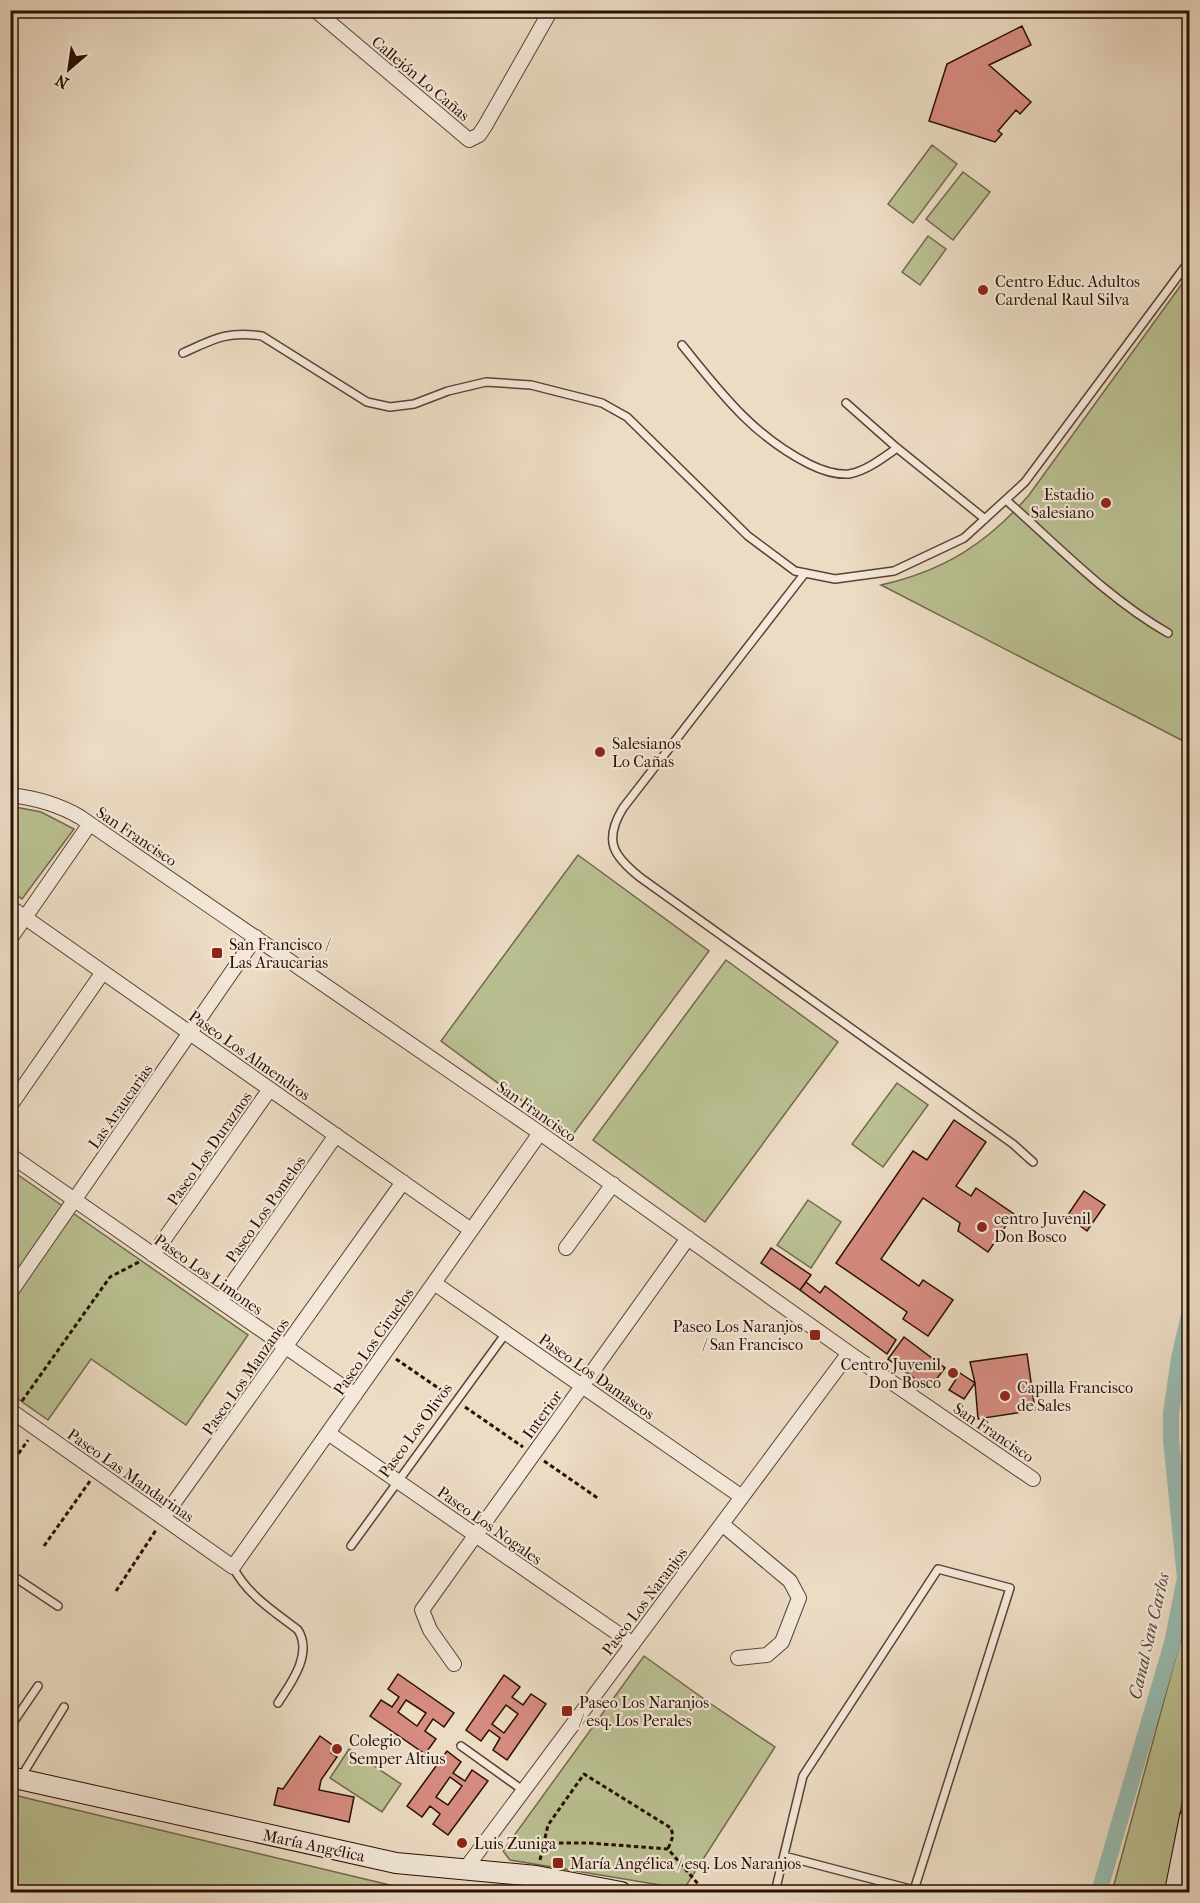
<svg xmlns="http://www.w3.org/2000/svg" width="1200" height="1903" font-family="'IM FELL French Canon',serif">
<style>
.green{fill:#bac092;stroke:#72684b;stroke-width:1.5}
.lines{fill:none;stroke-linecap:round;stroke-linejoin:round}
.canal{stroke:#99bcb1;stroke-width:16}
.building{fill:#d78c81;stroke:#2a0f04;stroke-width:1.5;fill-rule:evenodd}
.lane-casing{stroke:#5a4234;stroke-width:10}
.street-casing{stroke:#5a4234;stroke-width:16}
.secondary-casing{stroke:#2a0f04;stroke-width:22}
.path{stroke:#2a0f04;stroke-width:3;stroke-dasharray:4.5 3;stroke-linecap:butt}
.lane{stroke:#f3e8d9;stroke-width:7}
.street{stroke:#f3e8d9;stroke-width:14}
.secondary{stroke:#f3e8d9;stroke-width:20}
.poi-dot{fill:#8f2418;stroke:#f3e8d9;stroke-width:2}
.labels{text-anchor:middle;stroke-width:4.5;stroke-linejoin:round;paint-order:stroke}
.street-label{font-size:16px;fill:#2a0f04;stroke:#f3e8d9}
.poi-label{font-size:16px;fill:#2a0f04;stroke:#f3e8d9;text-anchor:start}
.water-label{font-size:18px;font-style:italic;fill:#514c41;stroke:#f3e8d9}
</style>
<rect width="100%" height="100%" fill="#ecdcc4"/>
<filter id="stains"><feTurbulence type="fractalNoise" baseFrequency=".00333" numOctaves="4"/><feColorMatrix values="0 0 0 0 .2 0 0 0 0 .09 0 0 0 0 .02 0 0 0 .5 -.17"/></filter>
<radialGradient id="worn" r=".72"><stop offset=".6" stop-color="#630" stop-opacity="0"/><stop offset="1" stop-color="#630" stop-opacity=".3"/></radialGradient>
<path class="green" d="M932,145L957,164L913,223L888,204Z
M963,172L990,192L953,240L926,219Z
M928,236L946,249L920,285L902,272Z
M1189,274V744L881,585C943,571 987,544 1029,495Z
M10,806L41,812L74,829L22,899L11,891Z
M578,855L709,951L571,1137L441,1041Z
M726,960L838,1042L705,1222L593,1140Z
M897,1083L928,1105L883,1167L852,1144Z
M11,1170L248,1335L186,1425L91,1359L48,1420L11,1394Z
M808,1200L841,1222L811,1268L777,1245Z
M1189,1608V1766L1165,1892H1112Z
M644,1656L711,1704L775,1747L684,1889L510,1860L503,1851Z
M349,1749L401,1784L382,1812L330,1778Z
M18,1796L419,1892H11V1833Z"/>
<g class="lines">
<path class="canal" d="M1099,1892L1172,1643L1185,1578L1171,1440V1413L1179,1358L1190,1311"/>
</g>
<path class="building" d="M1022,26L1031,45L989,65L1031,102L1020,114L1016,110L998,131L1002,134L995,142L929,121L947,64Z
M954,1120L986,1142L956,1186L971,1196L976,1188L1014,1214L988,1252L958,1231L960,1223L923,1198L881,1259L919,1286L923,1280L953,1300L928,1336L903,1319L907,1312L836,1263L913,1151L927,1160Z
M1084,1191L1105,1205L1087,1231L1067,1216Z
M771,1248L811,1275L800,1290L761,1263Z
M806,1282L820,1293L825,1286L896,1340L887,1354L800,1290Z
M904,1337L945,1368L929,1389L888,1359Z
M1027,1354L1035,1410L978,1419L975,1383L970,1362Z
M960,1373L975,1383L964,1399L949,1390Z
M398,1674L454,1713L444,1727L433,1719L425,1731L436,1739L425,1754L370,1716L381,1700L392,1707L399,1697L388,1689ZM406,1700L426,1713L417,1726L398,1712Z
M504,1675L520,1687L512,1697L523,1705L531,1694L546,1704L507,1760L493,1750L500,1738L489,1730L481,1741L466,1730ZM506,1705L518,1714L504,1733L492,1724Z
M320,1736L335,1747L331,1753L337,1757L321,1780L319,1790L354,1797L349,1822L274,1805L278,1788L283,1789Z
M447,1751L461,1762L453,1773L465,1781L472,1770L488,1781L448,1835L433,1824L440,1814L430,1806L422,1817L407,1806ZM450,1777L462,1786L448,1805L436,1797Z"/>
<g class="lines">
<defs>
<path id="lane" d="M682,345C721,393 752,435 809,464C821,470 835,475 849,474C866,471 883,458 897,448
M183,353C214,339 226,331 262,336L367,402L390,407L414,404L448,391L486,382L531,385L602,403L627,417L748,536L795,571L835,579L894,571L964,538L1025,482L1190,260
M846,403L897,448L985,519
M1006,500C1058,546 1107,598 1168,633
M805,573L623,808C603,841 613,856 641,878L1013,1144L1033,1162
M351,1546L506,1333
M233,1567C247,1595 275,1612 298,1630C313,1654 291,1683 278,1703
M10,1574L58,1606
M10,1727L38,1686
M461,1746L524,1791
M21,1777L64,1707
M775,1892L803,1776L938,1569L1010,1588L914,1890L784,1856"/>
<path id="street" d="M315,10L469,140L479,135L485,126L551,10
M10,795C36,798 58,804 80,817L540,1133L849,1353L1033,1479
M10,907L471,1230
M10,939L89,825
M10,1106L103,972
M10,1155L355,1395
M566,1248L613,1184
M153,1255L270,1089
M434,1283L742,1497
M10,1293L256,937
M220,1301L336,1135
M10,1410L233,1567L540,1133
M328,1433L633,1644
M163,1518L403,1182
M722,1524L790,1581L799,1598L782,1642L767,1655L738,1658
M454,1664L430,1630L422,1610L688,1238
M466,1868L849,1353"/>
<path id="secondary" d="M10,1777L396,1863L536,1876L621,1892
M1175,1892L1190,1817"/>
</defs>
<use href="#lane" class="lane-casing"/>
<use href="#street" class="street-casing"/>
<use href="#secondary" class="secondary-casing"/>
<path class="path" d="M396,1359L447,1394
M22,1401L110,1277L139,1262
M465,1407L523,1447
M544,1461L599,1499
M10,1466L28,1440
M44,1546L90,1481
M116,1591L156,1530
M544,1843H589L668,1849L705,1892
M540,1860L548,1825L584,1774L671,1828L673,1836L668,1849
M463,1892L464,1885"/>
<use href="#lane" class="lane"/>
<use href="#street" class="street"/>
<use href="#secondary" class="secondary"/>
</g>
<g class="poi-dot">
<circle cx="983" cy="290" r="6"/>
<circle cx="1106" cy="503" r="6"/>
<circle cx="600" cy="752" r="6"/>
<rect x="211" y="947" width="12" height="12" rx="3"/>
<circle cx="982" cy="1227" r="6"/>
<rect x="809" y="1329" width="12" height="12" rx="3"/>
<circle cx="953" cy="1373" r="6"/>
<circle cx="1005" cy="1396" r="6"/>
<rect x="561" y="1705" width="12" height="12" rx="3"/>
<circle cx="337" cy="1749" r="6"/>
<circle cx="462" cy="1843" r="6"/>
<rect x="552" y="1857" width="12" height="12" rx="3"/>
</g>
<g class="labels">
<g class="street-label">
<text transform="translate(421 78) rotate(40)" y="6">Callejón Lo Cañas</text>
<text transform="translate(137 836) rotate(34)" y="6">San Francisco</text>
<text transform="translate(250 1055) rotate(35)" y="6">Paseo Los Almendros</text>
<text transform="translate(120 1106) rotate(-55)" y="6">Las Araucarias</text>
<text transform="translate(537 1111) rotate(35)" y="6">San Francisco</text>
<text transform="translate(209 1148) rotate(-55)" y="6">Paseo Los Duraznos</text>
<text transform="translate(265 1209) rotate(-55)" y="6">Paseo Los Pomelos</text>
<text transform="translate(209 1274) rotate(35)" y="6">Paseo Los Limones</text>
<text transform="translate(373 1341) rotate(-55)" y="6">Paseo Los Ciruelos</text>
<text transform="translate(245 1376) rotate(-55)" y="6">Paseo Los Manzanos</text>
<text transform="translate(597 1376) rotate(35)" y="6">Paseo Los Damascos</text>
<text transform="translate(542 1414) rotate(-54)" y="6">Interior</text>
<text transform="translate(415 1430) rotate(-54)" y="6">Paseo Los Olivos</text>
<text transform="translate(994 1432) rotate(34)" y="6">San Francisco</text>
<text transform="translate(131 1475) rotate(35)" y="6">Paseo Las Mandarinas</text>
<text transform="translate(490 1525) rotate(35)" y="6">Paseo Los Nogales</text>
<text transform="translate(644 1601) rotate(-53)" y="6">Paseo Los Naranjos</text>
<text transform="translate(314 1845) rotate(12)" y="6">María Angélica</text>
</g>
<g class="poi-label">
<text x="995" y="287">Centro Educ. Adultos<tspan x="995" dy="18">Cardenal Raul Silva</tspan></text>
<text x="1094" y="500" text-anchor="end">Estadio<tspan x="1094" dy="18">Salesiano</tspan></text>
<text x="612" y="749">Salesianos<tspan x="612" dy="18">Lo Cañas</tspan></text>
<text x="229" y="950">San Francisco /<tspan x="229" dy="18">Las Araucarias</tspan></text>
<text x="994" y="1224">centro Juvenil<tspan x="994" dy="18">Don Bosco</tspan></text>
<text x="803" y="1332" text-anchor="end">Paseo Los Naranjos<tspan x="803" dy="18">/ San Francisco</tspan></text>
<text x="941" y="1370" text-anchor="end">Centro Juvenil<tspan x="941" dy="18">Don Bosco</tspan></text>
<text x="1017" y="1393">Capilla Francisco<tspan x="1017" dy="18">de Sales</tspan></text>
<text x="579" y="1708">Paseo Los Naranjos<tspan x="579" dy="18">/ esq. Los Perales</tspan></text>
<text x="349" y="1746">Colegio<tspan x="349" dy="18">Semper Altius</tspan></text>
<text x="474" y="1849">Luis Zuniga</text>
<text x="570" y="1869">María Angélica / esq. Los Naranjos</text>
</g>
<g class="water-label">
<text transform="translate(1149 1636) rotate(-77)" y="6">Canal San Carlos</text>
</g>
</g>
<rect width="1200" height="1903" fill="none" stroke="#ecdcc4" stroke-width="36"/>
<rect x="12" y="12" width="1176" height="1879" fill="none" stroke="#2a0f04" stroke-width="3"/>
<rect x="18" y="18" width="1164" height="1867" fill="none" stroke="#2a0f04" stroke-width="1.5"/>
<g transform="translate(69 69) rotate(209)" stroke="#f3e8d9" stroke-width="4.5" paint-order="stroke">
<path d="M0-4.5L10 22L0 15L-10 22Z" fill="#2a0f04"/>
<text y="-9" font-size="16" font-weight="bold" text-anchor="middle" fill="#2a0f04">N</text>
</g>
<rect width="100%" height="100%" filter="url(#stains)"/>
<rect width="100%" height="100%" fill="url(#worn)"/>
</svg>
